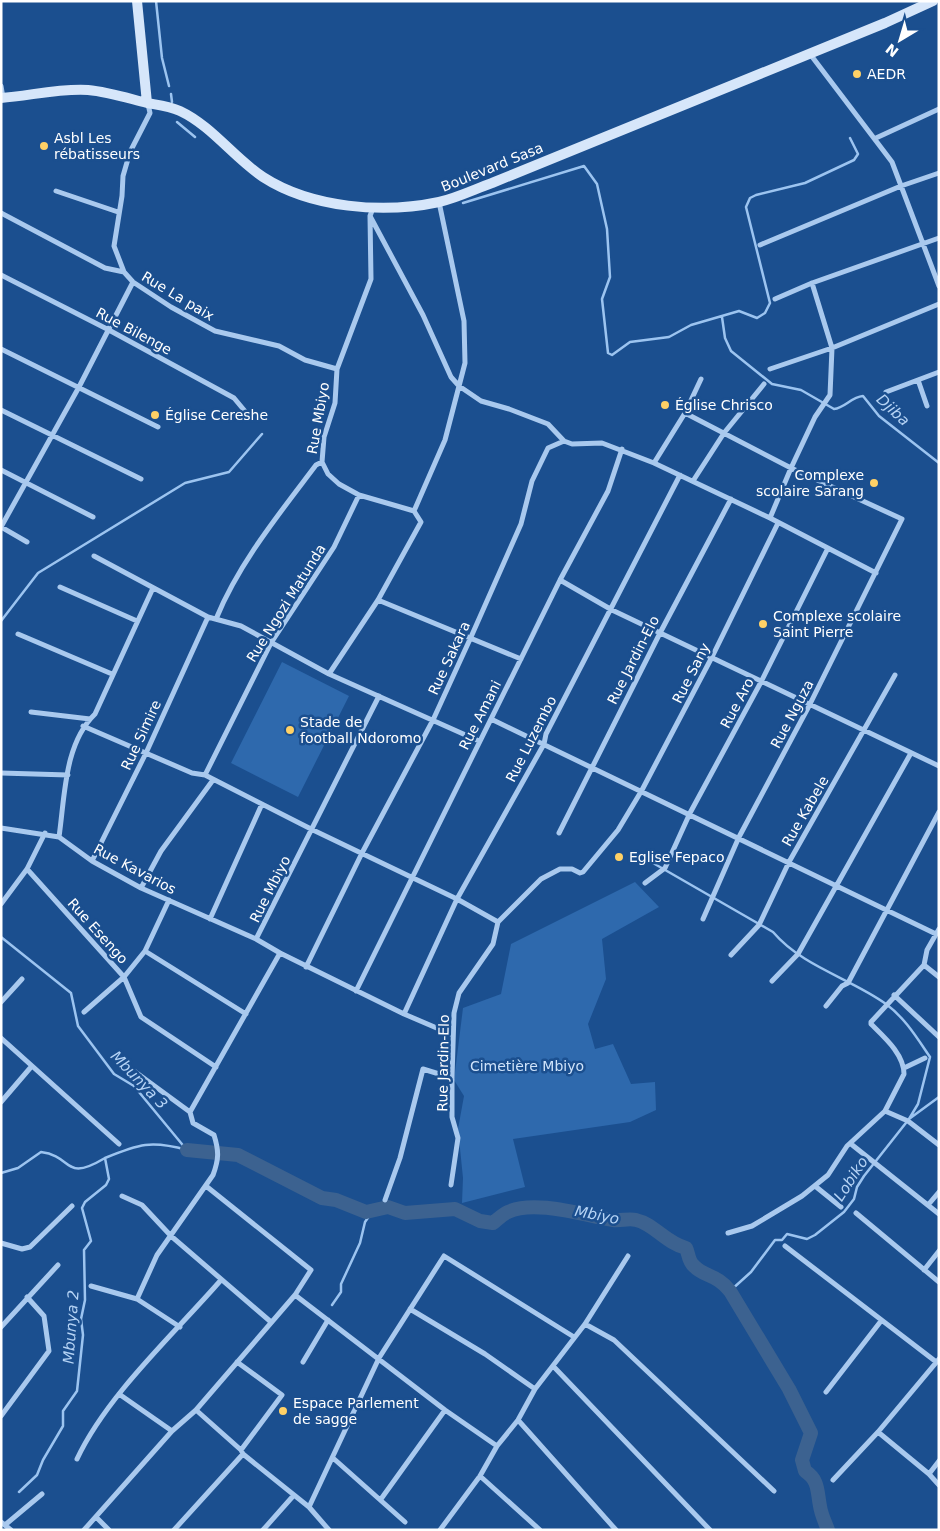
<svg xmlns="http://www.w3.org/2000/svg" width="940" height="1531" font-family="'DejaVu Sans',sans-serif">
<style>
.green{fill:#2e69ad}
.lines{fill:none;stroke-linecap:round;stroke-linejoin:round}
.stream{stroke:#9cc4f0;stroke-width:2.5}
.river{stroke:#3c6290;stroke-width:14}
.street{stroke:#a9c9ee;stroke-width:5}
.secondary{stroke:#d6e6fa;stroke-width:10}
.poi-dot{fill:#ffd166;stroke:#1b4f8f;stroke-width:2}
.labels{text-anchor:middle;stroke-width:5;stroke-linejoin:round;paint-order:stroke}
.poi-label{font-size:14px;fill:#fff;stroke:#1b4f8f;text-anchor:start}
.street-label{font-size:14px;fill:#fff;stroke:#1b4f8f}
.park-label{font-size:14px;fill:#cfe3fa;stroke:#1b4f8f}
.water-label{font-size:15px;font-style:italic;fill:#b5d3f5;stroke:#1b4f8f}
</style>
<rect width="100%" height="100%" fill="#1b4f8f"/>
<path class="green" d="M282,662L349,696L298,797L231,763Z
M635,882L659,907L602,939L606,979L588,1024L595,1049L613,1044L631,1084L655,1082L656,1110L630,1122L513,1139L525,1187L462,1203L463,1178L458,1129L464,1096L454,1080L463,1008L501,994L511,944Z"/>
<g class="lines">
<path class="stream" d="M156,1L162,58L169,86
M171,94L172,102
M177,122L195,137
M463,203L584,166L597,184L607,229L610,277L602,299L608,353L612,355L630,342L669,337L691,325L739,311L757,318L765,313L770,303L746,207L750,198L756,195L805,183L854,160L858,154L850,138
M722,317L725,338L731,351L772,384L801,390L834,409C845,408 851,397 863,396L879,416L939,463
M1,621L38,573L185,483L229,472L262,434
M653,863L773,932C803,967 850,978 886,1004C905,1018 917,1038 930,1057L918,1104L909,1119
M1,937L71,993L78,1026L114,1074L134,1086L186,1149
M1,1173L18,1168L41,1152C74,1156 63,1183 105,1158
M730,1291L751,1272L775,1240H782L787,1234L807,1239L815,1235L844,1212L854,1199L857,1187L864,1176L909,1119L939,1097
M332,1305L341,1292V1284L360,1243L365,1222L372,1212
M19,1492L37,1475L43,1460L63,1426V1411L77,1391L83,1335L81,1319L85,1300L84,1250L91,1241L82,1208L85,1202L106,1185L109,1179L105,1158C139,1144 151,1140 187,1150"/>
<path class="river" d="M187,1150L238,1155L322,1198L336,1200L366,1212L388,1207L405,1213L455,1209L480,1221L493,1223C498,1219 503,1214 508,1212C535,1199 586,1216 613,1220C621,1221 629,1218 636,1220C654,1224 666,1243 686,1248C689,1254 688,1261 694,1266C704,1277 717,1274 730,1291L789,1389L811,1433L802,1460L805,1471C819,1480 817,1491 820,1506C821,1514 825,1522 828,1530"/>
<path class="street" d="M810,54L892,162L939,286
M1,86L3,98
M148,104L150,113L130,152L123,176L122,196L114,246L124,272L133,282L171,307L215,331L279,346L305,360L337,369
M876,138L939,109
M56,191L118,212
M373,208L370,216L423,315L451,377L459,386L481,401L509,409L548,424L564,441L572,444L602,443L654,463L770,518L876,573
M1,213L105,268L124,272
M370,216L371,279L337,369L335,403L324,437L322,462L328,474L339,484L359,495L414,511
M760,245L901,186L939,173
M1,275L107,329L234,398L249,416
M775,299L812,283L939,238
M1,349L158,427
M770,369L832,348L939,304
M918,380L927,406
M886,392L939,372
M1,410L141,479
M685,413L791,468L902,519L809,706L739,837L703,919
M654,463L685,413L701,379
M1,470L93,517
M693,481L724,433L764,384
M770,518L791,468L815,417L830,395L832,348L812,283
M1,527L79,387L133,282
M1,527L27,542
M94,556L208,617L241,626L329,674L479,741
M560,580L612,610L939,766
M60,587L137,621
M378,600L521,659
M216,619C239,563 279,514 316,465L322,462
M18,634L112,674
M329,674L378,600L421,522L414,511L445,440L465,363L464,321L439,202
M31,712L90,719
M491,719L936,934
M83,726L192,773L205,775L313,830L457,899L498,922
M1,773L68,775
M205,775L271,643L334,547L359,495
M1,828L59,837L92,861L141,888L256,939
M559,833L660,633L731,499
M59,837C65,796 64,744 95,714L153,588
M92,861L146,753L208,617
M27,869L124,977L141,1017L216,1067
M645,883L665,868L690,813L761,682L828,548
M141,888L161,851L213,780
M1,904L27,869L45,833
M210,919L262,804
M145,951L246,1014
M280,953L404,1014L453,1035
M731,955L759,925L789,862L895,675
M924,965L939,977
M306,967L362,853L433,720L471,637L521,524L532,481L548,448L564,441
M772,981L798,954L911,753
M356,991L560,580L608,491L622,449
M894,995L939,1037
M1,1002L22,979
M826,1006L842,986L848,983L939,812
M84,1012L124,977L145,951L169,900
M404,1014L457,899L544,744L546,734L680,475
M1,1038L119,1144
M904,1068L925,1058
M134,1071L190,1112
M1,1102L31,1067
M885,1111L908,1121L939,1145
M851,1144L939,1214
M451,1185L458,1138L452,1117V1078L454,1013L459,993L493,944L498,922L541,879L560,869H572L580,873L583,872L618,830L642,790L712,657L778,523
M815,1186L841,1207
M122,1196L142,1205L171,1236L271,1322
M385,1200L400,1158L423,1069L452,1078
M928,1205L939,1192
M856,1213L939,1282
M728,1233L752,1226L802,1196L828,1175L847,1146L885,1111L904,1074C904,1054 884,1037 871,1024V1022L924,965L927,950L939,929
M1,1243L22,1249L30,1247L72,1206
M785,1246L935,1361
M924,1270L939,1251
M91,1286L137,1299L180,1327
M295,1295L445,1410L497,1446
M137,1299L157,1255L213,1175C219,1159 219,1151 214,1135L193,1123L190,1112L280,953L256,939L379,696
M410,1309L485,1354L535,1389
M585,1324L614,1340L774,1491
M1,1327L58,1265
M237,1362L282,1395L241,1450
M303,1362L328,1320
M554,1367L710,1530
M826,1392L881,1321
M119,1394L172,1431
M196,1410L241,1450L243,1454L309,1507L329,1530
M1,1416L49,1351L44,1316L27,1297
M518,1420L616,1530
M878,1432L929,1474L939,1485
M333,1458L405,1522
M77,1459C107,1395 174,1334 221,1280
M929,1474L939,1461
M480,1476L540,1530
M833,1480L878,1432L939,1359
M381,1499L445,1410
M309,1507L379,1358L444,1256L574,1337
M96,1517L109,1530
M1,1522L11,1530
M5,1525L42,1494
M84,1530L172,1431L196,1410L295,1295L311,1270L206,1186
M174,1530L243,1454
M263,1530L294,1495
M440,1530L480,1476L497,1446L518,1420L535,1389L585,1324L628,1256"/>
<path class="secondary" d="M137,1L147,103
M1,98C29,96 60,88 88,90C109,92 127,98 147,103C158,105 169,106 180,111C212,126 234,158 263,177C311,208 383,214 439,202C457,198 475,189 492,183L885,23L933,1"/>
</g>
<g class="poi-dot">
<circle cx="857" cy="74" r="5"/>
<circle cx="44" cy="146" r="5"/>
<circle cx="665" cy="405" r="5"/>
<circle cx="155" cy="415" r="5"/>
<circle cx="874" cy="483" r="5"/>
<circle cx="763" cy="624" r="5"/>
<circle cx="290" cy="730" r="5"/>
<circle cx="619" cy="857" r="5"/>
<circle cx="283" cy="1411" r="5"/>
</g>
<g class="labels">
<g class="poi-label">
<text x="867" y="79">AEDR</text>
<text x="54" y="143">Asbl Les<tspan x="54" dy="16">rébatisseurs</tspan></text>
<text x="675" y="410">Église Chrisco</text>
<text x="165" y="420">Église Cereshe</text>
<text x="864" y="480" text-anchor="end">Complexe<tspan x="864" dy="16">scolaire Sarang</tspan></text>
<text x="773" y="621">Complexe scolaire<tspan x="773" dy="16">Saint Pierre</tspan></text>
<text x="300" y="727">Stade de<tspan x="300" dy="16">football Ndoromo</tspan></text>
<text x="629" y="862">Eglise Fepaco</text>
<text x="293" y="1408">Espace Parlement<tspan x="293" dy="16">de sagge</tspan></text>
</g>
<g class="street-label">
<text transform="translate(492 167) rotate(-22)" y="5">Boulevard Sasa</text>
<text transform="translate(178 296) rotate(31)" y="5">Rue La paix</text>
<text transform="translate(134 331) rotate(28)" y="5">Rue Bilenge</text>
<text transform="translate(318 418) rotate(-80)" y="5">Rue Mbiyo</text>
<text transform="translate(286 603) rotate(-58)" y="5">Rue Ngozi Matunda</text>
<text transform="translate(449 658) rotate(-65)" y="5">Rue Sakara</text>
<text transform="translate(633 660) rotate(-63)" y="5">Rue Jardin-Elo</text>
<text transform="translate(691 673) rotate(-63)" y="5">Rue Sany</text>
<text transform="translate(737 703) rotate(-62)" y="5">Rue Aro</text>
<text transform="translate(792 714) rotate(-62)" y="5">Rue Nguza</text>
<text transform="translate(480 715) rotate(-63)" y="5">Rue Amani</text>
<text transform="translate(141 735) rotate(-65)" y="5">Rue Simire</text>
<text transform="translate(531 739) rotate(-63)" y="5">Rue Luzembo</text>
<text transform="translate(805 811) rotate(-60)" y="5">Rue Kabele</text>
<text transform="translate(135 869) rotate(28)" y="5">Rue Kavarios</text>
<text transform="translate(270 889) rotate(-63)" y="5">Rue Mbiyo</text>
<text transform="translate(98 931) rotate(48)" y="5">Rue Esengo</text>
<text transform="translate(443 1063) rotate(-89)" y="5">Rue Jardin-Elo</text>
</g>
<g class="park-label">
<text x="527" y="1071">Cimetière Mbiyo</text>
</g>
<g class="water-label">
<text transform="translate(893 410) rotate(43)" y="5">Djiba</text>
<text transform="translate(139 1080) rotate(46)" y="5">Mbunya 3</text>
<text transform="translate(851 1179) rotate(-57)" y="5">Lobiko</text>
<text transform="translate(597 1215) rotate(11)" y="5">Mbiyo</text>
<text transform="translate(71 1327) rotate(-86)" y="5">Mbunya 2</text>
</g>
</g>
<rect width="940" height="1531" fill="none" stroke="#ffffff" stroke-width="5"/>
<g transform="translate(900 40) rotate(218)" stroke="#1b4f8f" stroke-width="4" paint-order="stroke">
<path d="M0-4L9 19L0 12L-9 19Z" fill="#ffffff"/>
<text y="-8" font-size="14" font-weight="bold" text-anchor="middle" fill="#ffffff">N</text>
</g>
</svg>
